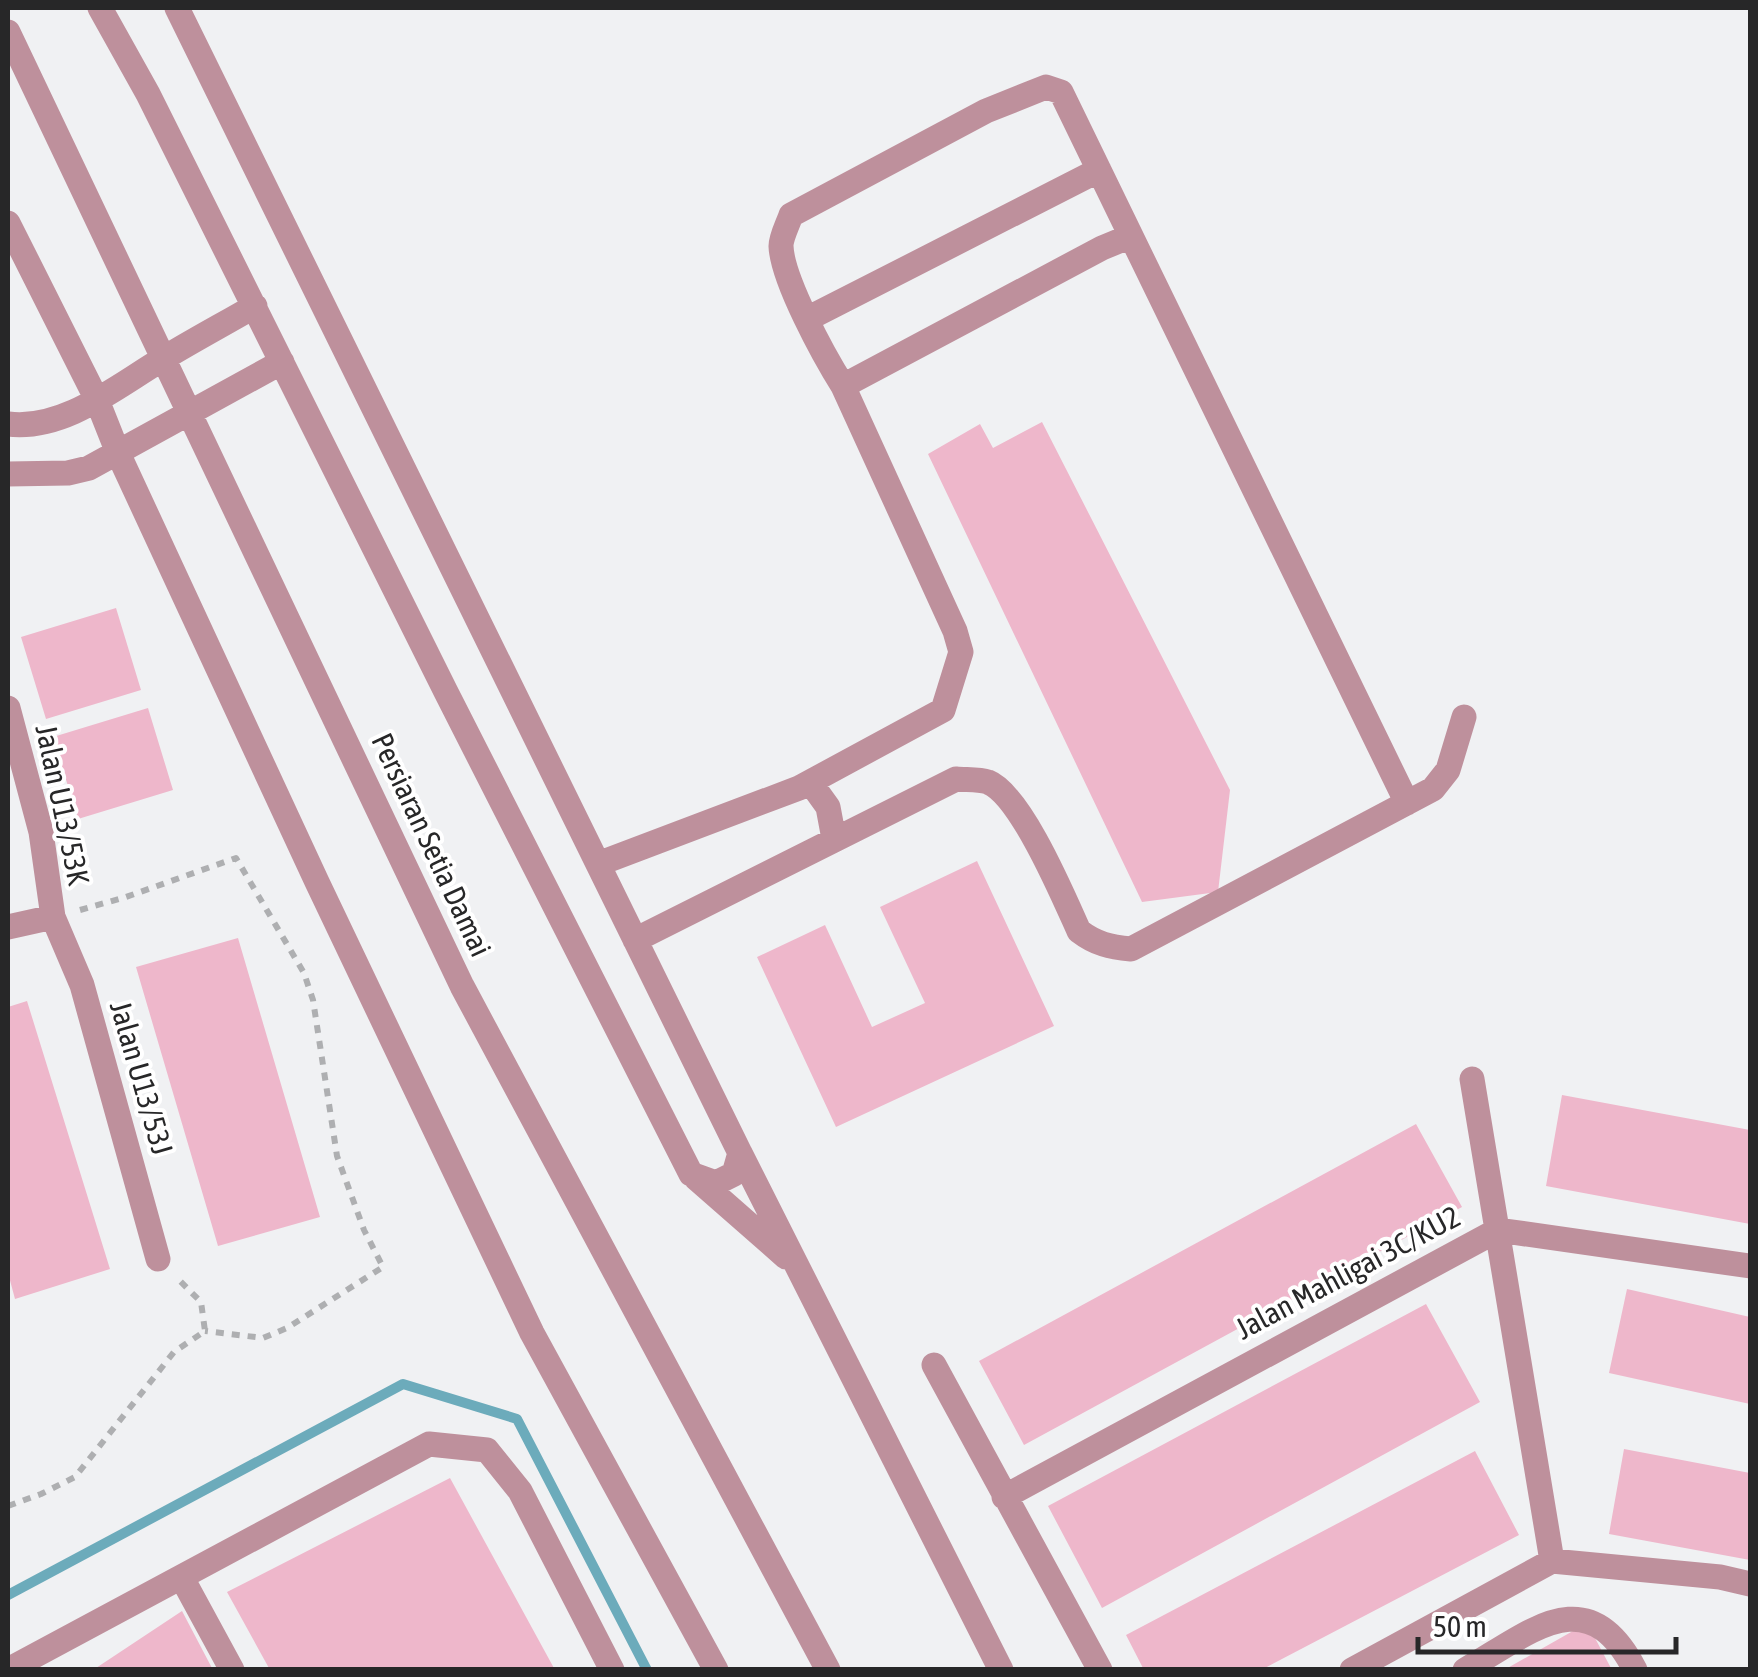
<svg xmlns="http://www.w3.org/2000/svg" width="1758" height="1677" font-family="'Asap Condensed',sans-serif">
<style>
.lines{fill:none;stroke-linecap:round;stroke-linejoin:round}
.stream{stroke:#6cabbb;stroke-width:10}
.building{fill:#eeb7cb}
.path{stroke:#aeafb1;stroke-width:6;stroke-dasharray:8 8;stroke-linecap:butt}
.minor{stroke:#be909c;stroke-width:25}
.labels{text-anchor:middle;stroke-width:8;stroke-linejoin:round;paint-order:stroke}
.street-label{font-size:30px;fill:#272728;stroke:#fff}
</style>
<rect width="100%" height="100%" fill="#f0f1f3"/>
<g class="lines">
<path class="stream" d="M8,1595L403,1384L517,1419L647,1670"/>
</g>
<path class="building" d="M1042,422L1230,790L1218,892L1142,902L928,454L980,424L993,448Z
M116,608L141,690L46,719L21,637Z
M148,708L173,790L78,819L53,737Z
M977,861L1054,1026L836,1127L757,957L825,925L872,1027L925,1003L880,907Z
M238,938L320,1217L218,1246L136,967Z
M27,1001L110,1269L15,1299L8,1273V1007Z
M1562,1095L1750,1130V1224L1546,1186Z
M1416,1124L1462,1207L1024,1445L979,1361Z
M1627,1289L1750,1317V1404L1609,1373Z
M1426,1304L1480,1402L1102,1608L1048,1506Z
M1624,1449L1750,1473V1560L1609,1534Z
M1475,1451L1519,1535L1261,1670H1144L1126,1635Z
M450,1478L555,1670H270L227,1592Z
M182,1611L213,1670H93Z
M1587,1623L1612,1670H1504Z"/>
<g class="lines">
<path class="path" d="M80,910L126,897L236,858L304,973L313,1000L337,1156L364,1230L383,1267L287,1328L263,1338L205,1331
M8,1506L41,1494L75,1477L174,1352L205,1331L201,1302L177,1278"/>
<path class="minor" d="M100,8L148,94L446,692L691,1174L716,1183L734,1174L740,1153L177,8
M8,32L462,986L828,1670
M8,223L97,400L118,453L317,882L532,1333L716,1670
M807,319L1099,170
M843,386C824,356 782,279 781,246C781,237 788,224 791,215L986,111L1046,87L1061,92L1131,236
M8,424C63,431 116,387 161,360C192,341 224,324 255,306
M8,474L68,473L89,468L282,362
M8,708L41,832L53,917L82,985L158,1259
M810,782L828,807L834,839
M598,864L799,788L943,710L961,652L955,631L843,386L1102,248L1131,236L1407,803
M8,927L53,917
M635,940L956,779C966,780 979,779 988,782C1021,795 1064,898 1079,931C1096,944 1110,947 1131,949L1433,789L1448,770L1464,717
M1472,1079L1552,1561
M740,1153L1001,1670
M696,1178L786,1257
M934,1365L1100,1670
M1004,1497L1498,1230L1750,1266
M182,1578L232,1670
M8,1670L429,1444L487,1450L520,1491L612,1670
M1352,1670L1552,1561L1720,1577L1750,1584
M1465,1670C1530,1633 1588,1577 1635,1670"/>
</g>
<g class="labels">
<g class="street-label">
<text transform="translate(62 805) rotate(78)" y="10">Jalan U13/53K</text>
<text transform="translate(431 845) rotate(65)" y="10">Persiaran Setia Damai</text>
<text transform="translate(141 1078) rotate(74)" y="10">Jalan U13/53J</text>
<text transform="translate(1348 1273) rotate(-28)" y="10">Jalan Mahligai 3C/KU2</text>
</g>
</g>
<rect width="1758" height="1677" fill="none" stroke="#272728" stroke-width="20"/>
<path d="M1418 1637v15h258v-15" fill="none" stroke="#272728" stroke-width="5"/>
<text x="1433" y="1637" font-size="30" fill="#272728" stroke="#ffffff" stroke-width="8" paint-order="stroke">50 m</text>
</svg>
